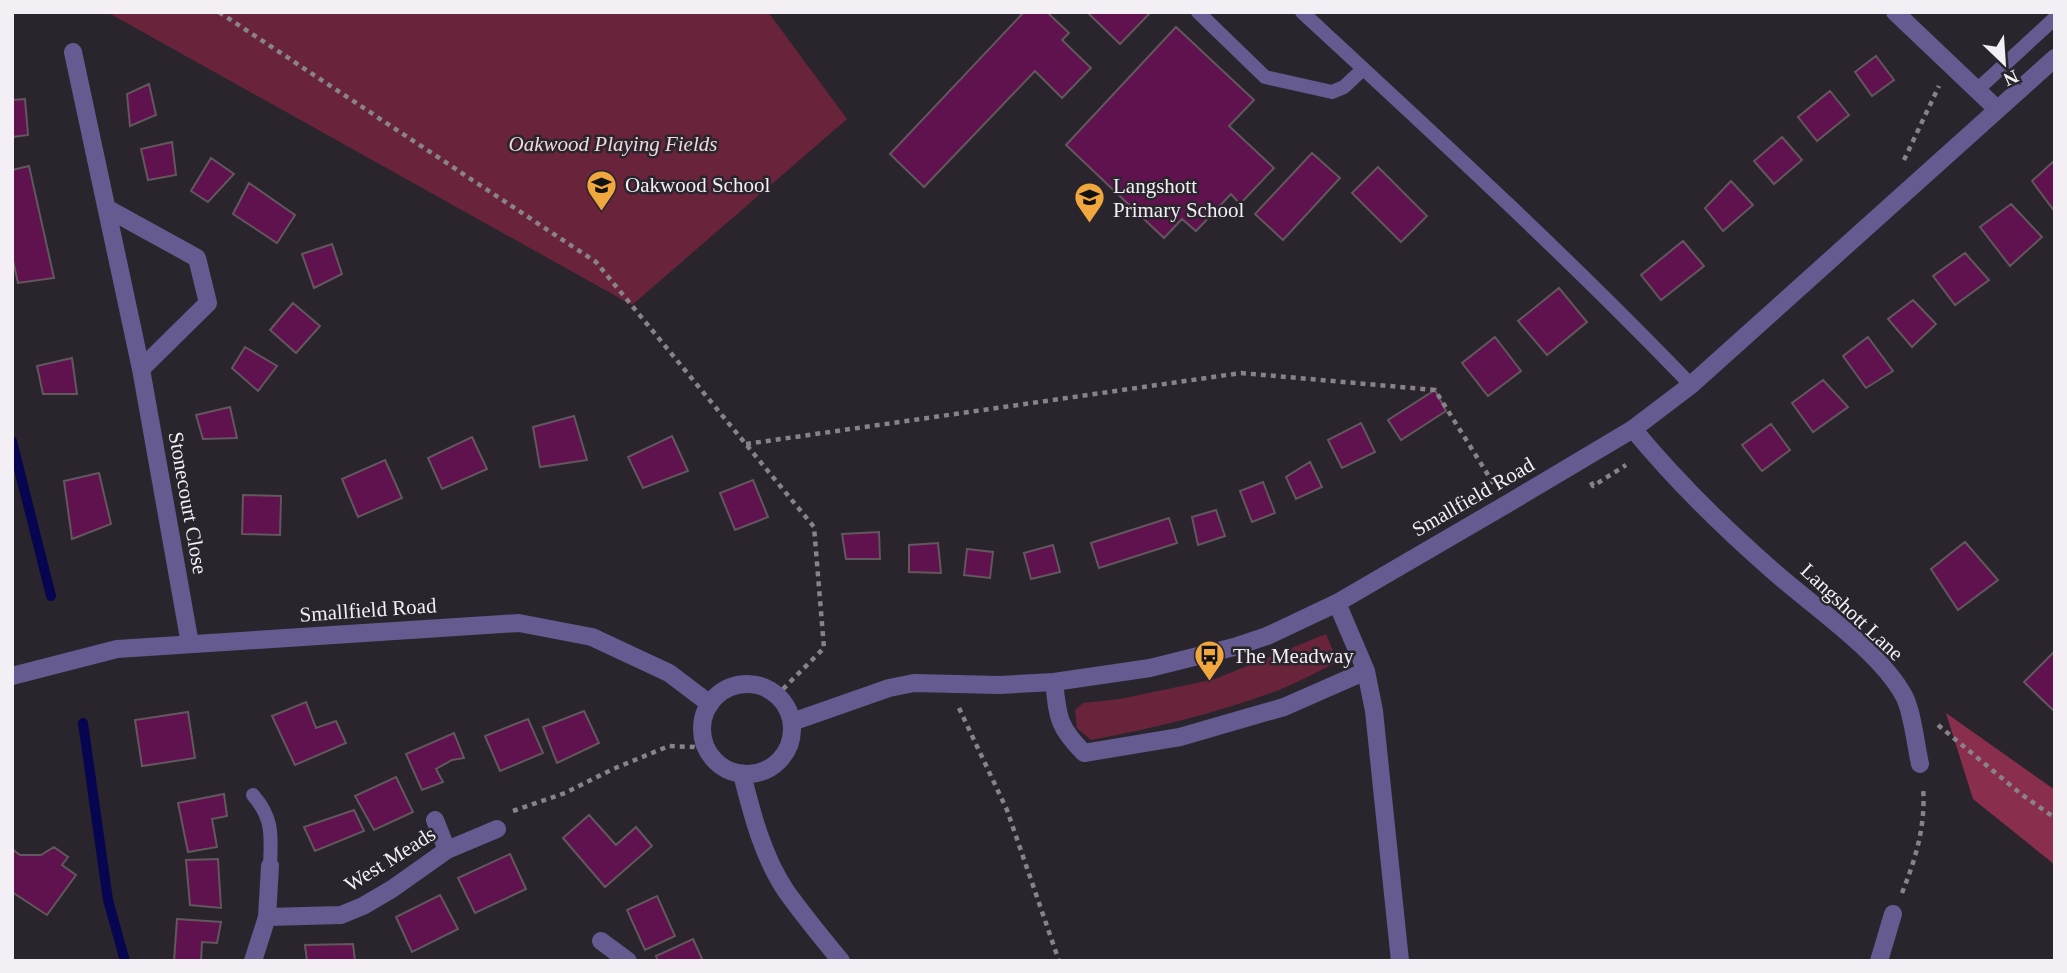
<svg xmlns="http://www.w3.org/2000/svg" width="2067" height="973" font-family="'Times New Roman',serif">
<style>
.green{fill:#69243b}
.forest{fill:#892e4d}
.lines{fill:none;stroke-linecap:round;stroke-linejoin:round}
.stream{stroke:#070550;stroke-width:10}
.building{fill:#5f124d;stroke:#61575d;stroke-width:2}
.path{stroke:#88838a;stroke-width:4.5;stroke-dasharray:5 5;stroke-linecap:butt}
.service{stroke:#665b90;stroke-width:14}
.minor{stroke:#665b90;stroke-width:18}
.tertiary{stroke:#665b90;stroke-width:18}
.labels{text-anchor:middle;stroke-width:5;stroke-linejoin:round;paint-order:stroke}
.park-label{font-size:21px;font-style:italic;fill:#f2d6dc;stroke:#2a252d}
.poi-label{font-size:21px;fill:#f3eff5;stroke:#2a252d;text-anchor:start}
.street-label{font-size:21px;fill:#f3eff5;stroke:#2a252d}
</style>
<rect width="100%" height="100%" fill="#2a252d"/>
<path class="green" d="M107,12H768L847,119L632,305Z
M1326,634L1338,662C1318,671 1299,682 1279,690C1218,713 1155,728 1091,740L1077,728L1075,710L1083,703L1120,699L1215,679Z"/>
<path class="forest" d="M1946,713L2055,790V865L1973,799Z"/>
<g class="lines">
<path class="stream" d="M12,441L51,596
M83,723L108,900L125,961"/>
</g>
<path class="building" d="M1024,12H1047L1069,33L1062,40L1091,68L1062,98L1035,71L924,187L890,154Z
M1087,12H1151L1120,44Z
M1176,27L1254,100L1229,126L1274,168L1240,204L1231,194L1196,231L1182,219L1164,238L1066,145Z
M1876,56L1894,80L1872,96L1855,72Z
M149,84L156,115L130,126L127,94Z
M1830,91L1849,115L1817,141L1798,117Z
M25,99L28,135L12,137V100Z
M1782,137L1802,160L1774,184L1754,161Z
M172,142L176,175L148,180L141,149Z
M1312,153L1340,178L1283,240L1255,214Z
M211,158L234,174L208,202L191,191Z
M2055,160V212L2032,181Z
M29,166L54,278L18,283L12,256V170Z
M1378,167L1427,216L1401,242L1352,193Z
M1731,181L1753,205L1723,231L1705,208Z
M249,183L295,215L277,243L233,214Z
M2011,204L2042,237L2010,266L1980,227Z
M1683,241L1704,266L1661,300L1641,275Z
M332,244L342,274L314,288L302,254Z
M1965,253L1989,280L1955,305L1933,276Z
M1559,288L1587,322L1547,355L1518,321Z
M1913,300L1936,324L1912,347L1888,319Z
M293,303L320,326L296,353L270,330Z
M1495,337L1521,371L1488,396L1462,363Z
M1868,337L1893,371L1866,388L1843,356Z
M245,347L277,366L258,391L232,368Z
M72,358L77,394H43L37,366Z
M1823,380L1848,407L1813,432L1792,403Z
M1435,390L1446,411L1401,440L1388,420Z
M230,407L237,438L203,439L196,415Z
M574,416L587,460L540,467L533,427Z
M1361,423L1375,452L1342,468L1328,440Z
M1771,424L1790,450L1762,471L1742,445Z
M672,436L688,471L643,488L628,457Z
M472,437L487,469L442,489L428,458Z
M385,460L402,498L358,517L342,479Z
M1310,462L1322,487L1296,499L1286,477Z
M99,473L111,524L72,539L64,481Z
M753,480L768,517L735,530L720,493Z
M1263,482L1275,513L1252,522L1240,491Z
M243,495L281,496L280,535L242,534Z
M1216,510L1225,536L1198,545L1192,517Z
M1169,518L1177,543L1099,568L1091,543Z
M879,532L880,559H846L842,534Z
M1965,542L1998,580L1958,610L1931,569Z
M938,543L941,573L909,572V545Z
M1053,545L1060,572L1031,579L1024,553Z
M967,549L993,552L990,578L964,575Z
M2055,651V712L2024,682Z
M306,702L316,728L336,721L346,743L295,765L272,716Z
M584,711L599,743L557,763L543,727Z
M188,712L195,758L142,766L135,720Z
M528,719L543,753L500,771L485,736Z
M454,733L464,758L452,760L436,769L443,782L422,790L406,754Z
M396,777L413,812L374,830L355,796Z
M224,794L227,816L212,819L217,847L188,852L178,803Z
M354,810L364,831L315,851L304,827Z
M589,815L616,845L636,827L652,846L605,887L563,838Z
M54,847L68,857L62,865L76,875L47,915L12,892V849L20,855H41Z
M510,854L526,889L475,913L458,878Z
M218,859L221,908L190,905L186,860Z
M440,895L458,929L412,952L396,917Z
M657,896L675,936L645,950L627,910Z
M177,919L221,922L217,943L202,942L201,961H174Z
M693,939L703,961H658L656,956Z
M353,944L355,961H307L305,945Z"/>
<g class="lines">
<path class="path" d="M219,12L596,262L814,527L824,648L777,695
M1904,160L1939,86
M746,444L1241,373L1435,390L1495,486
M1591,482L1593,486L1626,465
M959,708L1007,810L1059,961
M1938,725L2021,794L2055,818
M513,811L565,793L613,769L669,746L694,747L708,751
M1902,893C1916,858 1926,825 1923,787"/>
<path class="service" d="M1198,12L1265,77L1332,92L1344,87L1363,69
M1302,12C1434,134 1567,256 1691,385
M1977,90L2055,18
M253,795C274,819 271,837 270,866"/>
<path class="minor" d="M1895,12L1997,109
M73,52L141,369L190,644
M108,209L197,258L208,303L141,369
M1633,429C1675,480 1723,527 1772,570C1811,605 1880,651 1904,696C1912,710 1916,746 1920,764
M1337,603L1366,671L1374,711L1400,961
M1054,682C1058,718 1058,727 1084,753L1180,737L1284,707L1366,671
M702 729a45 45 0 1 1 90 0a45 45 0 1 1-90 0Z
M742,774C752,814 763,857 786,891C803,915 822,938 841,961
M435,820L447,850
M267,917L270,866
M601,941L628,961
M253,961L267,917L341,915L363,906L392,889L447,850L497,829
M1879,961L1893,914"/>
<path class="tertiary" d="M12,676L117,649L519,623L592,637L669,673L710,704
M792,722L889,688L914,683L1000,685L1054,682L1150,668L1234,647L1267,636L1337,603L1507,504L1633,429L1691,385L2055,58"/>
</g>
<defs>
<symbol id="school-pin" viewBox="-11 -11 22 30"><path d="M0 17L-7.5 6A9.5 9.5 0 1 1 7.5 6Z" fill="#efa73e" stroke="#2a252d"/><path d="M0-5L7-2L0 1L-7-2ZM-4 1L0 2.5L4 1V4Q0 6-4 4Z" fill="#111"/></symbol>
<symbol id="bus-pin" viewBox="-11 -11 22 30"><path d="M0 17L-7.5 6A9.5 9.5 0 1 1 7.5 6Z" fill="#efa73e" stroke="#2a252d"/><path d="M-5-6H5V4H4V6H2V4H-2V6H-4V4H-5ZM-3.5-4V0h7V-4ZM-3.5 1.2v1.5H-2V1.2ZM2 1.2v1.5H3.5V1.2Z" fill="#111"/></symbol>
</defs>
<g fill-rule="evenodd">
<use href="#school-pin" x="584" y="168" width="35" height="47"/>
<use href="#school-pin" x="1072" y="180" width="35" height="47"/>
<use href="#bus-pin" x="1192" y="638" width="35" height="47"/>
</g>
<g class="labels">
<g class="park-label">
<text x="613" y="151">Oakwood Playing Fields</text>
</g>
<g class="poi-label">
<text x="625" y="192">Oakwood School</text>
<text x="1113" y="193">Langshott<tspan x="1113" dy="24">Primary School</tspan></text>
<text x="1233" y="663">The Meadway</text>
</g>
<g class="street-label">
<text transform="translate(1473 497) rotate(-30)" y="7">Smallfield Road</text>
<text transform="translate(188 503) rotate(80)" y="7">Stonecourt Close</text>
<text transform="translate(368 610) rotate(-4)" y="7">Smallfield Road</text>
<text transform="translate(1852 612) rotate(43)" y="7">Langshott Lane</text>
<text transform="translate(390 859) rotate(-32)" y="7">West Meads</text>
</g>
</g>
<rect width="2067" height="973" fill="none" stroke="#f3eff5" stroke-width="28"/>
<g transform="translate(2004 63) rotate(155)" stroke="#2a252d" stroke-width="5" paint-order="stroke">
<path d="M0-5L12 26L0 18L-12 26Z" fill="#f3eff5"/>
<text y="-10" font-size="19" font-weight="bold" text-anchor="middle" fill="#f3eff5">N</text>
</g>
</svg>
